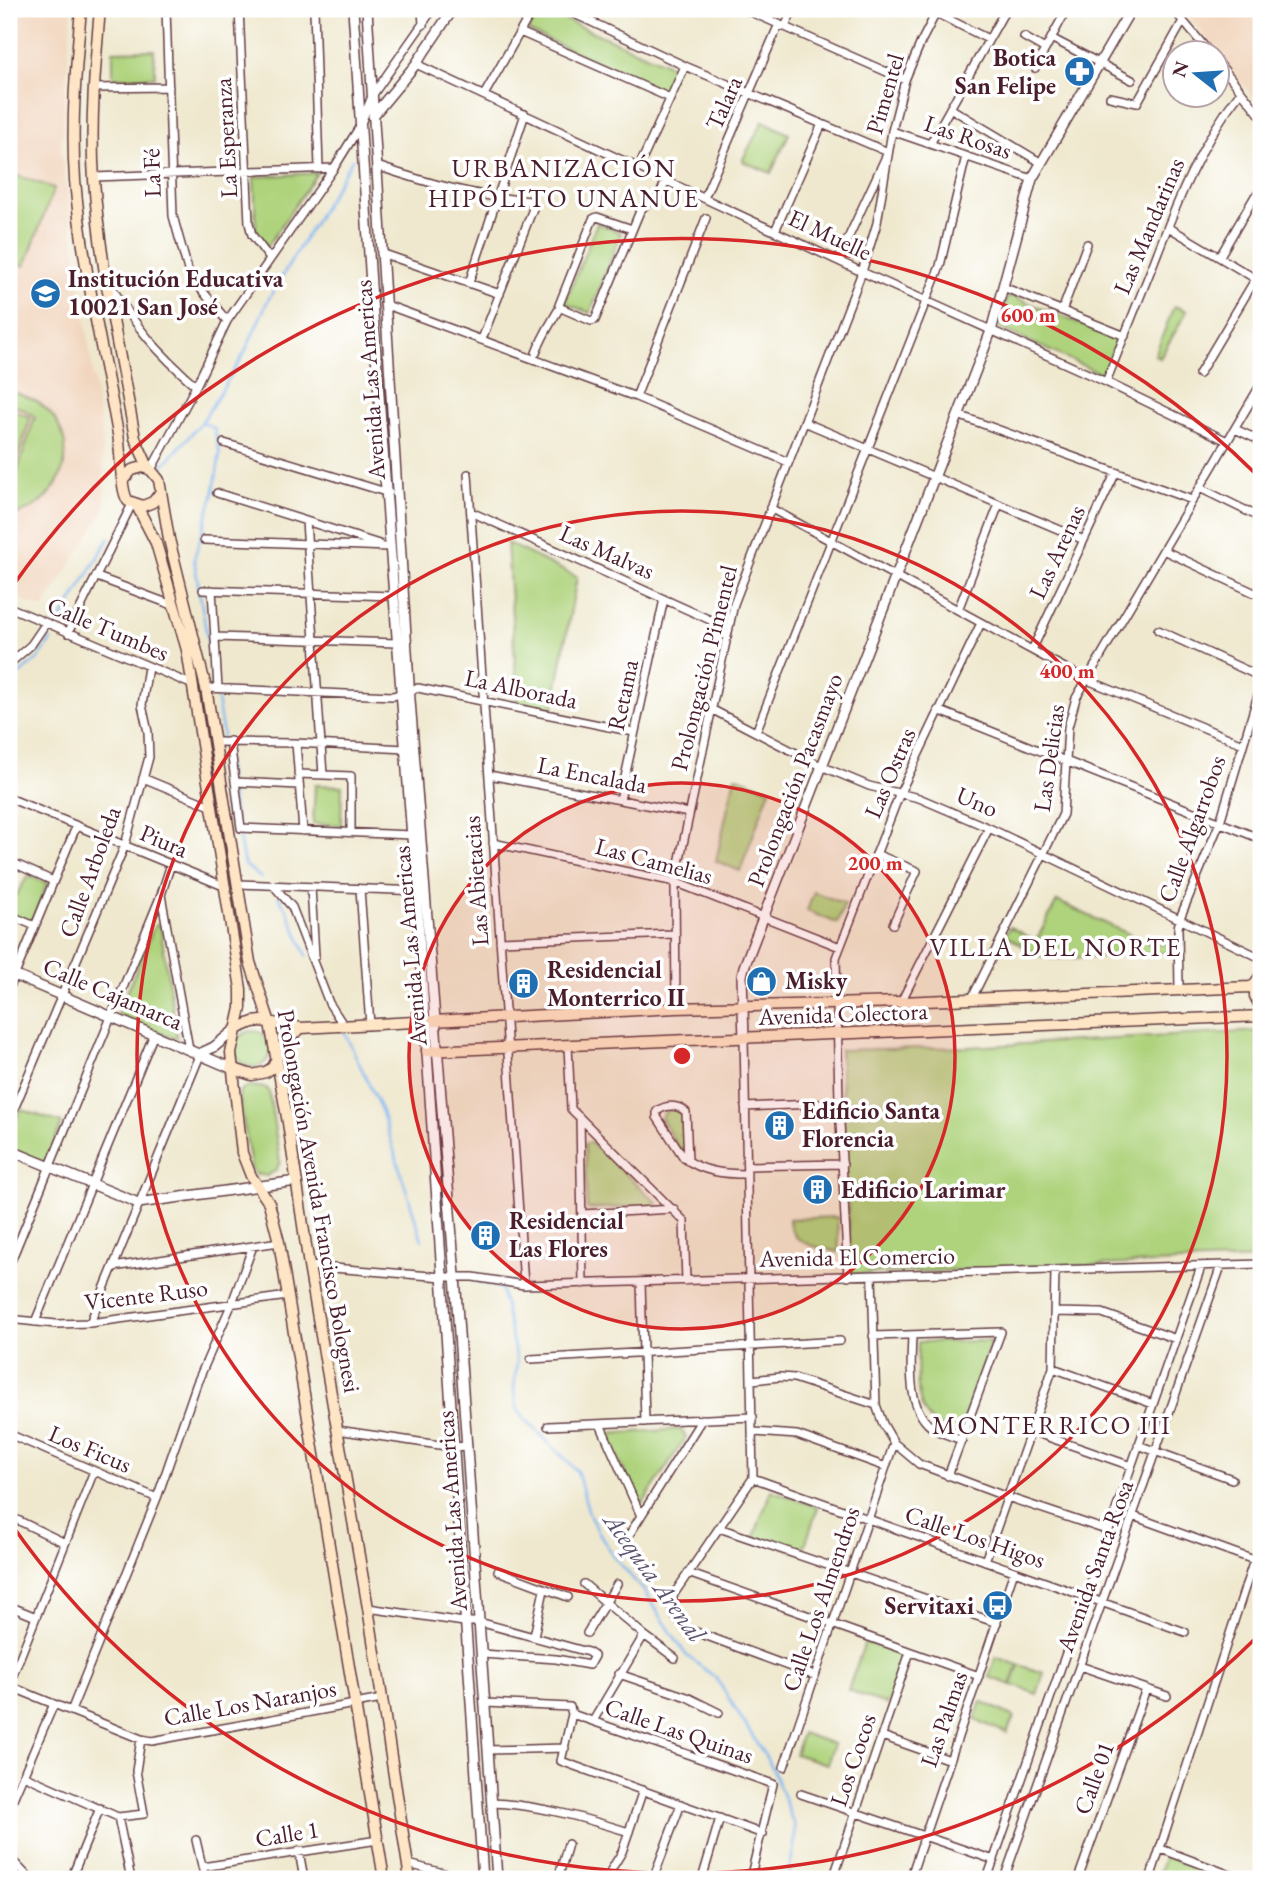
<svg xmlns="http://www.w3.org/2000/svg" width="1270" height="1888" font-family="'EB Garamond',serif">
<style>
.built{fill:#f1d5bd}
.green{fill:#aed37c;stroke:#7c7954;stroke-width:2}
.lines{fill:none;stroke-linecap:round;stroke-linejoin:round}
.stream{stroke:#82b7f0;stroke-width:2.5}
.minor-casing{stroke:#633d43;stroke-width:10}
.tertiary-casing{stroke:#633d43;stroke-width:12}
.secondary-casing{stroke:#633d43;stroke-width:13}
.minor{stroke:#fff;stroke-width:7}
.tertiary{stroke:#fff;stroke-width:9}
.secondary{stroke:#fde5c5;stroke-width:10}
.ring{fill:none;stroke:#d62828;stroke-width:3.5}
.labels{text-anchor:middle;stroke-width:7;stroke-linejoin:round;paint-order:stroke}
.poi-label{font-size:24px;font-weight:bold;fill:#4a1f2b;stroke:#fff;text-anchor:start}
.street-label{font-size:24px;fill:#4a1f2b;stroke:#fff}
.neighbourhood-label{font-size:26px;letter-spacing:2px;fill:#4a1f2b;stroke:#fff}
.water-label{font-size:26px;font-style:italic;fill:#5e5470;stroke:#fff}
.centre{fill:#d62828;stroke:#fff;stroke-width:3.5}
.ring-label{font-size:21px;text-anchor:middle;font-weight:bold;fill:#d62828;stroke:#fff;stroke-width:7;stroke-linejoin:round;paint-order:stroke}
</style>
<rect width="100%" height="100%" fill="#fff"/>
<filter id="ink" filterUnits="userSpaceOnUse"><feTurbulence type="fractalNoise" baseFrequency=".0143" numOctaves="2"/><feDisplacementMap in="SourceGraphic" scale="14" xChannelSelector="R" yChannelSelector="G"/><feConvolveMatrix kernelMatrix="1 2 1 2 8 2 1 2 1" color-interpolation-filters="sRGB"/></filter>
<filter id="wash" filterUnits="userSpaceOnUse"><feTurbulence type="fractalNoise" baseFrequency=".00686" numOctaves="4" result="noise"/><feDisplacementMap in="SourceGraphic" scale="28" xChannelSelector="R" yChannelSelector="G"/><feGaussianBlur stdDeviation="1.57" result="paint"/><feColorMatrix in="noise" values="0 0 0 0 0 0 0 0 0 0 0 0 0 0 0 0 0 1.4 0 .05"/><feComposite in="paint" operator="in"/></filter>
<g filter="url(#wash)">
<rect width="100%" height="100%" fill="#efe8ce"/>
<path class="built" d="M9,9H72L61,150L102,436L105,509L43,609L9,594Z
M1193,9H1261V107L1188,16Z"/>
<path class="green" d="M540,9L676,68L665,92L528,31Z
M154,50L155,77L113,78V51Z
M763,121L789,134L771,173L744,162L743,159Z
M9,173L54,188L25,266L9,260Z
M317,173L267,247L256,231L254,177Z
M597,223L621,233L590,313L565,303Z
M1011,296L1113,337L1116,342L1104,372L1099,373L1000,328L1007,298Z
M1174,306L1187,311L1160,358L1155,355Z
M9,390C19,394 30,397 39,403C86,438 66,502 12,516L10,523L9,496L35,417L23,409L9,404Z
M9,409L31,417L9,484Z
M507,543L577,577L553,708L518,705Z
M735,776L770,789L740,871L716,861Z
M315,785L342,786L341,825L313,824Z
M28,876L47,883L32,922L9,914V906Z
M814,892L845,904L837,923L807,911Z
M1057,901L1150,944L1170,943V953L1052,959L1038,955L1005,935L1010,927L1036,941Z
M155,925H160L177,1037L173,1038L120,1016L118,1013Z
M235 1049a18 18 0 1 1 36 0a18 18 0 1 1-36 0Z
M1261,1031V1259L851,1274L840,1050L968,1047Z
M249,1086L267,1088L269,1092L280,1162L276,1170L267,1176L255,1174L251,1167L239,1094L241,1090Z
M20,1109L62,1123L45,1163L9,1148V1139Z
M676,1109L684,1112L686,1149L680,1151L661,1118L667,1110Z
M591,1142L657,1203L656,1206L587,1209L585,1144Z
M837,1217L839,1252C818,1247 790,1246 789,1219Z
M991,1341L959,1435C952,1432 944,1430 938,1426C911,1410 918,1368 918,1342Z
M681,1429L686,1437L643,1503L639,1502L607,1434Z
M771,1490L818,1507L802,1554L754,1537Z
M865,1642L901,1655L903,1661L887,1705L848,1690Z
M996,1657L1018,1665L1011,1685L989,1677Z
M1019,1665L1044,1673L1037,1694L1012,1685Z
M981,1701L1014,1717L1007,1733L975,1720Z
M802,1733L834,1744L827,1764L795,1754Z
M1165,1856L1224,1879H1157Z"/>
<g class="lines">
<path class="stream" d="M202,422L214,428L220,454L213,496L194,559L214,679
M161,468L202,422L244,354L268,300L353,158
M61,620L109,538
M9,682L38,659L51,640
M217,699L223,736
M225,748L230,791L244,864L261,878
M278,897L287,910L307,956
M344,1031L382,1112L422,1240
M476,1281L501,1288L517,1362L514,1388L517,1408L525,1419L577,1471L590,1517L613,1556L644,1591L686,1655L716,1678L772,1767L794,1825L795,1839L788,1879
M9,1878L10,1879"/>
</g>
</g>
<g filter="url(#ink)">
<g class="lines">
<defs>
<path id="minor" d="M166,9L173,216L188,270L201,289L227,321
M239,9L249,223L252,235L270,259
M314,9L319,169
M422,9L423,25
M564,9L685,66L888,152L838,260
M744,9L905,80
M918,9L934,16
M1173,9L1209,52
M936,13L988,39
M785,27L793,9
M520,32L670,98
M1024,37L1045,49
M1051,38L1132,80
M1218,62L1261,116
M416,64L862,272L1106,382L1227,441
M1035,68L1067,9
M93,88L169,87
M484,95L533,9
M1110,97L1137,103L1183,21
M950,108L1040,162
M892,131L1032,179
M930,144L1006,9
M377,166C427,183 477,197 531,201L534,206L482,339
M639,167L685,66
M94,177L334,168
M704,198L779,24
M1168,227L1261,282
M632,229L597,217L593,219L559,305L561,308L591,321L595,320L640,211L648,202L658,199L666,180
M775,231L822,124
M381,253L500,294
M1220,256L1255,196
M109,283C136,327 157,352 196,386
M469,283L525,114
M1003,287L1125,336
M384,304L636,397L788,462
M1062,311L1087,244
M536,353C542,336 551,323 560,307
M1199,374L1256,278
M1106,382C1122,342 1138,302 1154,262C1177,202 1201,142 1241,91
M636,397L706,218
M958,415L1192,500
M804,422L1084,540
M1235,429L1261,441
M224,443L389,493
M151,470L196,386L227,321L334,168L360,126L372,96L433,9
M468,474L524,1285
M1200,488L1261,518
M217,493L379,544
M770,508L1085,679L1243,744
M471,512L728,628
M306,521L323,775
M204,540L389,547
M1163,550L1261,596
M97,577L175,606
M203,590L393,596
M212,590L218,688
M9,607L193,685
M958,610L999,504
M1158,630L1261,677
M68,633L132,504
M215,637L397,643
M1032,650L1116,472
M9,664L31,645L46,623
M206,688L393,696L418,688L634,732
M711,709L821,766L869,786L919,798L989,828L1261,958
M938,710L1261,839
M756,732L940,266L966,156
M230,741L241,828L412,835
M215,742L296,743L405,749
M296,743L303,831
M298,774L351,776V832
M489,775L689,813
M143,778L213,807
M235,782L299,785
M9,798L226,887
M620,800L664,599
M493,843L675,882L840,947
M876,854L917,871L893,924
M9,861L53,881
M239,884L421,891
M273,885L292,907L329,1003L344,1026
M311,887L315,956
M360,889L370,1025
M161,895L189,1049
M9,915L35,926
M500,941L674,934
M9,989L76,827
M1179,989L1178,928L1180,918L1220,822L1261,685
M972,998L1063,814L1068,727L1076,698L1261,384
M901,1002L989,828
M676,1008L675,882L734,604L862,272L877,223L892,131L905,80L921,42L938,9
M744,1039L753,1478L674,1594C668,1612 674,1617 688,1629L815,1676
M568,1046L571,1109L684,1221L686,1281
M745,1107L839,1103
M580,1118L583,1284
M9,1121L125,845L149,757L148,732L142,705L148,667
M688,1161L686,1112C677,1104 666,1105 657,1111V1117L684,1158C703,1172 724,1174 747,1174
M747,1166L843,1164
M582,1214L674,1209
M9,1266L161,895L171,864
M309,1266L443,1277H473L524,1285L1261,1264
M113,1267L279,1242
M872,1276L876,1405L883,1424L894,1443L919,1464L1007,1497L1109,1531
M848,1277L839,1103L836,958L900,793L981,623
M641,1282L645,1422
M1055,1312L1102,1313L1176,1339
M9,1319L56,1324L90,1323L288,1296
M35,1322L154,1034
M90,1323L201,1053
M873,1336L1001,1332L948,1476
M912,1336C911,1365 906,1413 936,1430C943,1434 953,1437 962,1440
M531,1359L840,1341
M1053,1368L1153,1404
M752,1380L780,1377L794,1378L876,1405
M600,1424L641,1516
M548,1426L753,1417
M337,1430L453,1447L467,1446
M1031,1431L1131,1466
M754,1432L797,1435L886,1467
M9,1434L157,1498
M1138,1445L1232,1479
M753,1478L1185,1632
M9,1516L65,1543
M1133,1516L1254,1560L1150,1879
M719,1528L997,1623
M624,1543L702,1419
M985,1561L1053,1368L1055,1271
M498,1571L568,1597
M688,1573L979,1676
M584,1584L644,1635L675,1658
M9,1606L36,1617
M368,1608L464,1622H479L588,1652L594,1656L589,1665L556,1659L482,1654
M587,1633L617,1584
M534,1636L544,1590
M1259,1657L1261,1658
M1080,1666L1167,1696
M619,1674L687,1697L719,1713
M9,1685L94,1471
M9,1686L141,1739L152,1741L382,1699
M485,1703L570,1707L572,1714L561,1761L763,1834
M71,1711L157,1498L197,1383L232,1303L253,1246
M572,1714L773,1784L750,1879
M593,1721L644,1635
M882,1736L950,1760
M488,1750L565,1748
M784,1767L894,1443
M23,1775L118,1817L144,1814L136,1771L141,1739
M801,1794L994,1860
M492,1803C540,1805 584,1818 629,1832
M9,1808L54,1704
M118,1817L131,1879
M196,1840L205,1879
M1161,1849L1241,1879
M299,1851L304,1879
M9,1857L30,1879
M408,1864L467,1879
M202,1867L378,1840
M611,1870L622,1852L643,1790
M71,1879L100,1808
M558,1879L568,1844
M653,1879L681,1804
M702,1879L720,1818
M833,1879L910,1652
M910,1879L1014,1571
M987,1879L1201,1267
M1004,1879L1221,1266
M1078,1879L1146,1689"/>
<path id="tertiary" d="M353,9L373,315L416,891L483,1879
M367,9L410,700L455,1276L497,1879
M373,116L416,64L453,9
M9,973L231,1068
M744,1039L742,976L744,967L991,331L1032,179L1131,9
M201,1053L214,1047L236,1029
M9,1150L138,1203L297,1181"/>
<path id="secondary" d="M81,9C76,66 71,123 75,180C82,265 103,350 118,434C121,450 120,491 128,501L143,506L153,502L160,493
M100,9C95,66 90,123 94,180C100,267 120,353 135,438L149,469
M124,479L132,470L143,467L151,470L159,480L169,539L206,688L250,962L270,1023L288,1123L309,1266L368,1608L410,1879
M137,506L156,543L187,650L241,989V1008L231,1053L242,1153L251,1176L269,1203L279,1242L384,1879
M1255,985V996L1261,1008
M236,1029L253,1022L262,1021L301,1028L676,1008L901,1002L1250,987L1255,985L1261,974
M427,1051L1261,1016
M231,1068L252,1075L266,1072L273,1067L285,1042L301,1028"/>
</defs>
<use href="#minor" class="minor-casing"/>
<use href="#tertiary" class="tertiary-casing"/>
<use href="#secondary" class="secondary-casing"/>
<use href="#minor" class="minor"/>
<use href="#tertiary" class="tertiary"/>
<use href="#secondary" class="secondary"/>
</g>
</g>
<circle cx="682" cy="1056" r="273" fill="#d62828" fill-opacity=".12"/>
<g class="ring">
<circle cx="682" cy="1056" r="273"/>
<circle cx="682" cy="1056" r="545"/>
<path d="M1260 1634A818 818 0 0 1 12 1525M12 587A818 818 0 0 1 1260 478"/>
</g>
<defs>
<symbol id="pharmacy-disc" viewBox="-11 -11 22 22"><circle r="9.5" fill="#1f6fb2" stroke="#fff"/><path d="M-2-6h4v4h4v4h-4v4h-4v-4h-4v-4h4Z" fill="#fff"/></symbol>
<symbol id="school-disc" viewBox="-11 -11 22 22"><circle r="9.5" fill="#1f6fb2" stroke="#fff"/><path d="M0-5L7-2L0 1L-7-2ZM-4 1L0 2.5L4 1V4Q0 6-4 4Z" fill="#fff"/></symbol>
<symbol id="shop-disc" viewBox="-11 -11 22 22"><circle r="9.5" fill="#1f6fb2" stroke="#fff"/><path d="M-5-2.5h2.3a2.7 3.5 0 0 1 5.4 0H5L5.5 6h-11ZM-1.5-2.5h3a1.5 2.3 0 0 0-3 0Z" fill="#fff"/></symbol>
<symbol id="building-disc" viewBox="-11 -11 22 22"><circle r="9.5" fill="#1f6fb2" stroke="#fff"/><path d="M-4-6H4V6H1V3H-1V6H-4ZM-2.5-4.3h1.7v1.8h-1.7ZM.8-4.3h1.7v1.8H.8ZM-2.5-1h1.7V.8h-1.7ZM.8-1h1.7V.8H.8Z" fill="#fff"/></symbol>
<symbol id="bus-disc" viewBox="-11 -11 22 22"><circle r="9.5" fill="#1f6fb2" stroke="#fff"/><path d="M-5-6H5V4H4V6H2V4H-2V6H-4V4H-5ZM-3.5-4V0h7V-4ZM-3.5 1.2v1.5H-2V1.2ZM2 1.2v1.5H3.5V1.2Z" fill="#fff"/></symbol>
</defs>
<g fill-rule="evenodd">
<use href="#pharmacy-disc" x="1062" y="54" width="35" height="35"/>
<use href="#school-disc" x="28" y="276" width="35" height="35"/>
<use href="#shop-disc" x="744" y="964" width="35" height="35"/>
<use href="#building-disc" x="506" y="966" width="35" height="35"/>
<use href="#building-disc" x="762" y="1108" width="35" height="35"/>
<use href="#building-disc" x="800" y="1172" width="35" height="35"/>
<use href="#building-disc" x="468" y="1218" width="35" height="35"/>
<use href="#bus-disc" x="980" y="1588" width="35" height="35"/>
</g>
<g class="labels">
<g class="poi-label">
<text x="1056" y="66" text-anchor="end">Botica<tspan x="1056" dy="28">San Felipe</tspan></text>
<text x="68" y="287">Institución Educativa<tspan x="68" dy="28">10021 San José</tspan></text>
<text x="547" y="978">Residencial<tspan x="547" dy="28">Monterrico II</tspan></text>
<text x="785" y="989">Misky</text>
<text x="802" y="1119">Edificio Santa<tspan x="802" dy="28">Florencia</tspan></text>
<text x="841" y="1198">Edificio Larimar</text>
<text x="509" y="1229">Residencial<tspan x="509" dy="28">Las Flores</tspan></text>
<text x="974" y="1614" text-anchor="end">Servitaxi</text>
</g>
<g class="street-label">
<text transform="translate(885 94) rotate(-74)" y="8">Pimentel</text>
<text transform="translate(724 103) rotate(-66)" y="8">Talara</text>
<text transform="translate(968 137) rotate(19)" y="8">Las Rosas</text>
<text transform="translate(226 138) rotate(-93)" y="8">La Esperanza</text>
<text transform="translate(152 173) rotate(-92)" y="8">La Fé</text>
<text transform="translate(1149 226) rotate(-67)" y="8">Las Mandarinas</text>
<text transform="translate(830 235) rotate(25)" y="8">El Muelle</text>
<text transform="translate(370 380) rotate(-94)" y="8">Avenida Las Americas</text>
<text transform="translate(607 552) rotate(24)" y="8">Las Malvas</text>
<text transform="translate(1057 552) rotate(-65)" y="8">Las Arenas</text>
<text transform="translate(108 629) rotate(23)" y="8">Calle Tumbes</text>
<text transform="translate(704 668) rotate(-76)" y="8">Prolongación Pimentel</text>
<text transform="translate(521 689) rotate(12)" y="8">La Alborada</text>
<text transform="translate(623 695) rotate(-78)" y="8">Retama</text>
<text transform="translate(1049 758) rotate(-82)" y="8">Las Delicias</text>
<text transform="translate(890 773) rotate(-67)" y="8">Las Ostras</text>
<text transform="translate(592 775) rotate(11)" y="8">La Encalada</text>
<text transform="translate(795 780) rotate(-69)" y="8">Prolongación Pacasmayo</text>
<text transform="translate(977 802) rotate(23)" y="8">Uno</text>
<text transform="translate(1192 829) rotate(-70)" y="8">Calle Algarrobos</text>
<text transform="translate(164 841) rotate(23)" y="8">Piura</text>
<text transform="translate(654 861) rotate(15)" y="8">Las Camelias</text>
<text transform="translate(90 872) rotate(-70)" y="8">Calle Arboleda</text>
<text transform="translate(476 881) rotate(-94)" y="8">Las Abietacias</text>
<text transform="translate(410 946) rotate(-95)" y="8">Avenida Las Americas</text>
<text transform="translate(113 994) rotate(23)" y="8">Calle Cajamarca</text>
<text transform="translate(843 1014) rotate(-2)" y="8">Avenida Colectora</text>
<text transform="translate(319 1201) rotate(80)" y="8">Prolongación Avenida Francisco Bolognesi</text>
<text transform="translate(857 1257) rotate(-1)" y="8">Avenida El Comercio</text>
<text transform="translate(146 1295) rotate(-7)" y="8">Vicente Ruso</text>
<text transform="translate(90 1449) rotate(23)" y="8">Los Ficus</text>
<text transform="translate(452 1511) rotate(-94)" y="8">Avenida Las Americas</text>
<text transform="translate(975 1537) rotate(19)" y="8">Calle Los Higos</text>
<text transform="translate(1095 1566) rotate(-70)" y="8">Avenida Santa Rosa</text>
<text transform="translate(821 1599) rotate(-71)" y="8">Calle Los Almendros</text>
<text transform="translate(250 1703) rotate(-10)" y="8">Calle Los Naranjos</text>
<text transform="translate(944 1719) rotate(-71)" y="8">Las Palmas</text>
<text transform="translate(679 1731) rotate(19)" y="8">Calle Las Quinas</text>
<text transform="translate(853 1760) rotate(-71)" y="8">Los Cocos</text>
<text transform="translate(1094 1778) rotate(-70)" y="8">Calle 01</text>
<text transform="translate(287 1834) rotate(-9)" y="8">Calle 1</text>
</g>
<g class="neighbourhood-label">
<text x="564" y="177">URBANIZACIÓN<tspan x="564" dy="30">HIPÓLITO UNANUE</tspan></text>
<text x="1056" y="956">VILLA DEL NORTE</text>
<text x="1052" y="1434">MONTERRICO III</text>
</g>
<g class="water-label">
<text transform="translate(655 1577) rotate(54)" y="9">Acequia Arenal</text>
</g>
</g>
<circle cx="682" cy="1056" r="10" class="centre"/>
<g class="ring-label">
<text x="1028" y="322">600 m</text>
<text x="1067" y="678">400 m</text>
<text x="875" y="870">200 m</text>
</g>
<rect width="1270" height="1888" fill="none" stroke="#fff" stroke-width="35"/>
<g transform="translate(1196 74) rotate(287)"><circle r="33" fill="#ffffff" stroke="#b7a5aa" stroke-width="2"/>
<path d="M0-5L12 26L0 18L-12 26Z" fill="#1f6fb2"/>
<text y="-10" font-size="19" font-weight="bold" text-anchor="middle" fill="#4a1f2b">N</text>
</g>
</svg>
